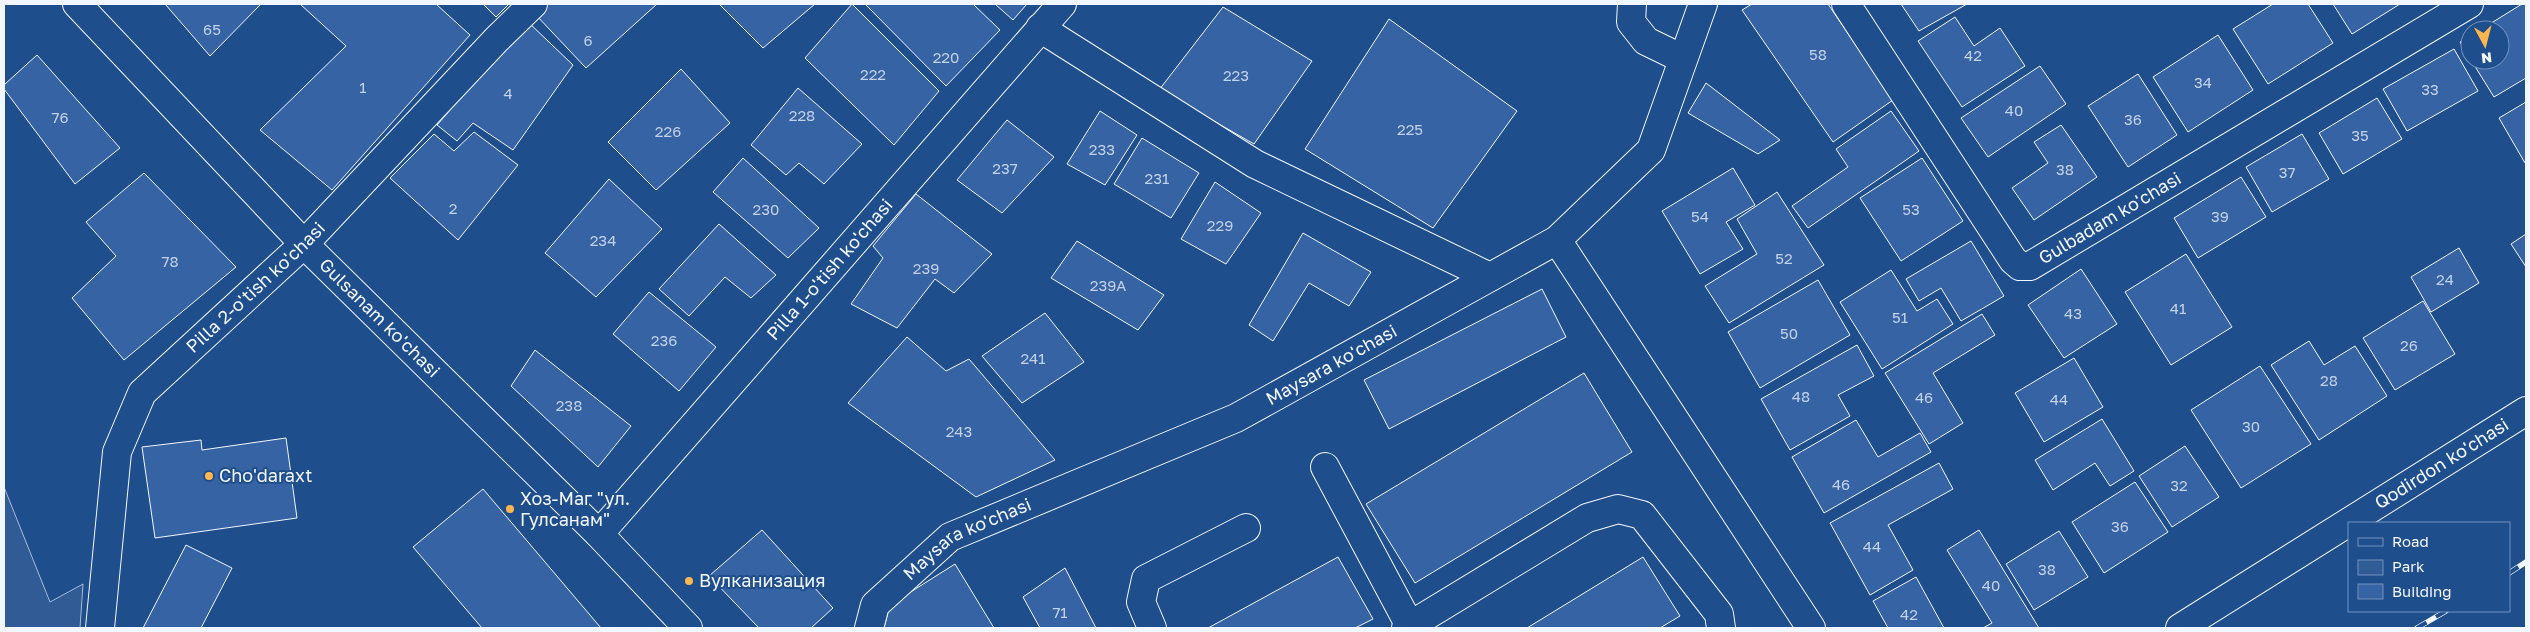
<svg xmlns="http://www.w3.org/2000/svg" width="2530" height="632" font-family="'Golos Text',sans-serif">
<style>
.green{fill:#305b95;stroke:#a8bbd7}
.building{fill:#3563a3;stroke:#f2f6ff}
.lines{fill:none;stroke-linecap:round;stroke-linejoin:round}
.minor-casing{stroke:#f2f6ff;stroke-width:30}
.major-casing{stroke:#f2f6ff;stroke-width:30}
.minor{stroke:#1f4e8c;stroke-width:28}
.major{stroke:#1f4e8c;stroke-width:28}
.rail-casing{stroke:#f2f6ff;stroke-width:5.5}
.rail{stroke:#1f4e8c;stroke-width:4;stroke-dasharray:11;stroke-linecap:butt}
.poi-dot{fill:#ffb74d;stroke:#1f4e8c;stroke-width:2}
.labels{text-anchor:middle;stroke-width:4;stroke-linejoin:round;paint-order:stroke}
.number-label{font-size:15px;fill:#c3d1e8}
.street-label{font-size:18px;fill:#f2f6ff;stroke:#1f4e8c}
.poi-label{font-size:18px;fill:#f2f6ff;stroke:#1f4e8c;text-anchor:start}
</style>
<rect width="100%" height="100%" fill="#1f4e8c"/>
<path class="green" d="M4,487L50,602L83,584L80,628H4Z"/>
<path class="building" d="M165,4H261L210,56Z
M300,4H436L470,35L332,190L260,130L346,46Z
M483,4H509L496,17Z
M546,4H657L586,68L535,14Z
M719,4H815L763,48Z
M852,4L939,91L894,145L805,58Z
M865,4H973L1000,30L946,86Z
M995,4H1027L1013,20Z
M1752,4H1828L1893,100L1833,142L1742,10Z
M1901,4H1967L1919,31Z
M2273,4H2308L2333,43L2268,84L2233,29Z
M2333,4H2400L2352,34Z
M2522,4H2526V78L2494,97L2471,60H2500V30H2480Z
M1223,7L1312,61L1254,144L1159,90Z
M1955,17L1974,46L2000,28L2025,66L1962,107L1918,41Z
M1389,19L1517,111L1433,228L1305,149Z
M527,21L573,65L513,150L473,123L457,141L437,125Z
M2218,35L2253,90L2188,132L2153,77Z
M2470,36V59L2460,42Z
M2454,49L2478,91L2407,131L2383,89Z
M37,55L120,148L75,184L4,89V85Z
M2040,66L2066,104L1988,157L1961,118Z
M681,69L730,123L656,190L608,142Z
M2138,74L2177,135L2128,167L2088,106Z
M1706,83L1780,140L1758,154L1688,113Z
M798,88L862,144L824,184L799,163L786,175L751,145Z
M2377,98L2402,139L2343,174L2319,133Z
M2526,102V163H2525L2499,118Z
M1100,111L1137,135L1105,185L1067,164Z
M1891,111L1919,151L1808,228L1792,206L1848,167L1836,149Z
M1007,120L1054,157L1002,213L957,180Z
M2061,125L2097,177L2034,220L2012,188L2048,163L2034,142Z
M474,132L518,165L458,240L390,178L434,134L454,151Z
M2302,134L2329,179L2272,212L2246,167Z
M1142,138L1199,173L1171,218L1114,184Z
M743,158L819,228L788,258L713,192Z
M1922,158L1963,221L1901,261L1860,198Z
M1733,168L1755,205L1726,222L1743,249L1700,274L1662,211Z
M144,173L236,267L124,360L72,298L116,256L86,222Z
M2241,177L2266,217L2198,258L2174,218Z
M609,179L662,229L596,297L545,253Z
M1215,182L1261,213L1226,264L1181,239Z
M1777,192L1824,265L1729,323L1705,286L1757,254L1737,219Z
M916,194L992,254L954,293L935,279L897,328L851,304L883,258L873,246Z
M719,224L776,275L751,298L725,277L689,316L659,289Z
M1303,233L1371,272L1349,306L1309,283L1273,341L1249,325Z
M2526,234V267L2511,244Z
M1077,241L1164,295L1138,330L1051,278Z
M1971,241L2004,296L1961,321L1941,288L1919,301L1906,279Z
M2459,248L2479,283L2431,312L2411,277Z
M2186,254L2232,327L2171,365L2125,292Z
M2081,269L2117,324L2064,358L2028,305Z
M1891,270L1917,311L1937,299L1953,324L1882,369L1840,302Z
M1818,280L1850,335L1760,388L1728,332Z
M1542,289L1566,337L1389,429L1364,380Z
M649,292L716,347L679,391L613,334Z
M2423,301L2455,354L2395,390L2363,338Z
M1045,313L1084,362L1022,403L982,356Z
M1982,314L1995,335L1933,373L1963,423L1929,444L1885,373Z
M907,337L946,371L969,359L1055,460L976,497L848,403Z
M2309,341L2324,365L2355,346L2387,396L2319,440L2271,365Z
M1857,345L1874,376L1838,395L1850,416L1790,450L1761,399Z
M535,350L631,426L598,467L511,386Z
M2074,358L2103,407L2044,442L2015,393Z
M2260,366L2311,444L2241,488L2191,410Z
M1584,373L1632,452L1415,583L1366,504Z
M2102,419L2134,471L2110,486L2095,463L2053,490L2035,460Z
M1856,420L1878,457L1920,433L1931,452L1824,513L1792,457Z
M286,438L297,518L155,538L142,447L201,440L202,450Z
M2185,446L2219,497L2172,527L2139,476Z
M1939,463L1953,489L1888,525L1913,570L1870,595L1830,523Z
M2135,482L2168,532L2104,573L2072,522Z
M483,489L601,628H482L413,547Z
M762,530L833,608L811,628H759L709,576Z
M1979,530L2039,628H1983L1992,623L1947,550Z
M2059,531L2088,577L2034,610L2006,564Z
M186,545L232,568L201,628H143Z
M1338,557L1373,619L1355,628H1208Z
M1643,557L1680,616L1660,628H1527Z
M955,564L994,628H884L890,605Z
M1065,568L1096,628H1040L1023,597Z
M1916,577L1944,628H1888L1873,601Z"/>
<g class="lines">
<defs>
<g id="minor">
<path d="M1632,4L1631,22L1646,41L1683,59"/>
<path id="s1" d="M1846,4L2013,260L2020,266H2030L2469,4"/>
<path d="M1040,28L1255,164L1490,277"/>
<path d="M1557,240L1811,628"/>
<path d="M1325,467L1410,626"/>
<path id="s2" d="M599,534L1062,4"/>
<path id="s3" d="M100,628L117,452L142,393L304,244L497,39L533,4"/>
<path id="s4" d="M869,628L875,605L950,537L1236,418L1557,240L1651,150L1703,4"/>
<path d="M1152,628L1141,602L1146,579L1246,528"/>
<path d="M1406,628L1587,518L1618,509L1642,515L1719,614L1721,628"/>
<path id="s5" d="M2180,628L2526,411"/>
</g>
<g id="major">
<path id="s6" d="M77,4L304,244L599,534L688,628"/>
</g>
</defs>
<use href="#minor" class="minor-casing"/>
<use href="#major" class="major-casing"/>
<use href="#minor" class="minor"/>
<use href="#major" class="major"/>
<defs>
<path id="rail" d="M2509,573L2526,562
M2417,628L2446,611"/>
</defs>
<use href="#rail" class="rail-casing"/>
<use href="#rail" class="rail"/>
</g>
<g class="poi-dot">
<circle cx="209" cy="476" r="5"/>
<circle cx="510" cy="509" r="5"/>
<circle cx="689" cy="581" r="5"/>
</g>
<g class="labels">
<g class="number-label">
<text x="212" y="35">65</text>
<text x="588" y="46">6</text>
<text x="1818" y="60">58</text>
<text x="1973" y="61">42</text>
<text x="946" y="63">220</text>
<text x="873" y="80">222</text>
<text x="1236" y="81">223</text>
<text x="2203" y="88">34</text>
<text x="363" y="93">1</text>
<text x="2430" y="95">33</text>
<text x="508" y="99">4</text>
<text x="2014" y="116">40</text>
<text x="802" y="121">228</text>
<text x="60" y="123">76</text>
<text x="2133" y="125">36</text>
<text x="1410" y="135">225</text>
<text x="668" y="137">226</text>
<text x="2360" y="141">35</text>
<text x="1102" y="155">233</text>
<text x="1005" y="174">237</text>
<text x="2065" y="175">38</text>
<text x="2287" y="178">37</text>
<text x="1157" y="184">231</text>
<text x="453" y="214">2</text>
<text x="766" y="215">230</text>
<text x="1911" y="215">53</text>
<text x="1700" y="222">54</text>
<text x="2220" y="222">39</text>
<text x="1220" y="231">229</text>
<text x="603" y="246">234</text>
<text x="1784" y="264">52</text>
<text x="170" y="267">78</text>
<text x="926" y="274">239</text>
<text x="2445" y="285">24</text>
<text x="1108" y="291">239A</text>
<text x="2178" y="314">41</text>
<text x="2073" y="319">43</text>
<text x="1900" y="323">51</text>
<text x="1789" y="339">50</text>
<text x="664" y="346">236</text>
<text x="2409" y="351">26</text>
<text x="1033" y="364">241</text>
<text x="2329" y="386">28</text>
<text x="1801" y="402">48</text>
<text x="1924" y="403">46</text>
<text x="2059" y="405">44</text>
<text x="569" y="411">238</text>
<text x="2251" y="432">30</text>
<text x="959" y="437">243</text>
<text x="1841" y="490">46</text>
<text x="2179" y="491">32</text>
<text x="2120" y="532">36</text>
<text x="1872" y="552">44</text>
<text x="2047" y="575">38</text>
<text x="1991" y="591">40</text>
<text x="1060" y="618">71</text>
<text x="1909" y="620">42</text>
</g>
<g class="street-label">
<text dy="6" stroke="none"><textPath href="#s1" startOffset="418">Gulbadam ko'chasi</textPath></text>
<text dy="6" stroke="none"><textPath href="#s2" startOffset="351">Pilla 1-o'tish ko'chasi</textPath></text>
<text dy="6" stroke="none"><textPath href="#s3" startOffset="396">Pilla 2-o'tish ko'chasi</textPath></text>
<text dy="6" stroke="none"><textPath href="#s6" startOffset="436">Gulsanam ko'chasi</textPath></text>
<text dy="6" stroke="none"><textPath href="#s4" startOffset="544">Maysara ko'chasi</textPath></text>
<text dy="6" stroke="none"><textPath href="#s5" startOffset="309">Qodirdon ko'chasi</textPath></text>
<text dy="6" stroke="none"><textPath href="#s4" startOffset="139">Maysara ko'chasi</textPath></text>
</g>
<g class="poi-label">
<text x="219" y="482">Cho'daraxt</text>
<text x="520" y="505">Хоз-Маг "ул.<tspan x="520" dy="21">Гулсанам"</tspan></text>
<text x="699" y="587">Вулканизация</text>
</g>
</g>
<rect width="2530" height="632" fill="none" stroke="#f2f6ff" stroke-width="10"/>
<rect x="2348" y="522" width="162" height="90" fill="#1f4e8c" stroke="#7391ba"/>
<rect x="2358" y="538" width="25" height="8" fill="#1f4e8c" stroke="#7391ba"/>
<text x="2392" y="547" font-size="15" fill="#f2f6ff">Road</text>
<rect x="2358" y="560" width="25" height="15" fill="#305b95" stroke="#7391ba"/>
<text x="2392" y="572" font-size="15" fill="#f2f6ff">Park</text>
<rect x="2358" y="584" width="25" height="15" fill="#3563a3" stroke="#7391ba"/>
<text x="2392" y="597" font-size="15" fill="#f2f6ff">Building</text>
<g transform="translate(2485 45) rotate(173)"><circle r="24" fill="#1f4e8c" stroke="#7391ba"/>
<path d="M0-4L9 19L0 12L-9 19Z" fill="#ffb74d"/>
<text y="-8" font-size="14" font-weight="bold" text-anchor="middle" fill="#f2f6ff">N</text>
</g>
</svg>
